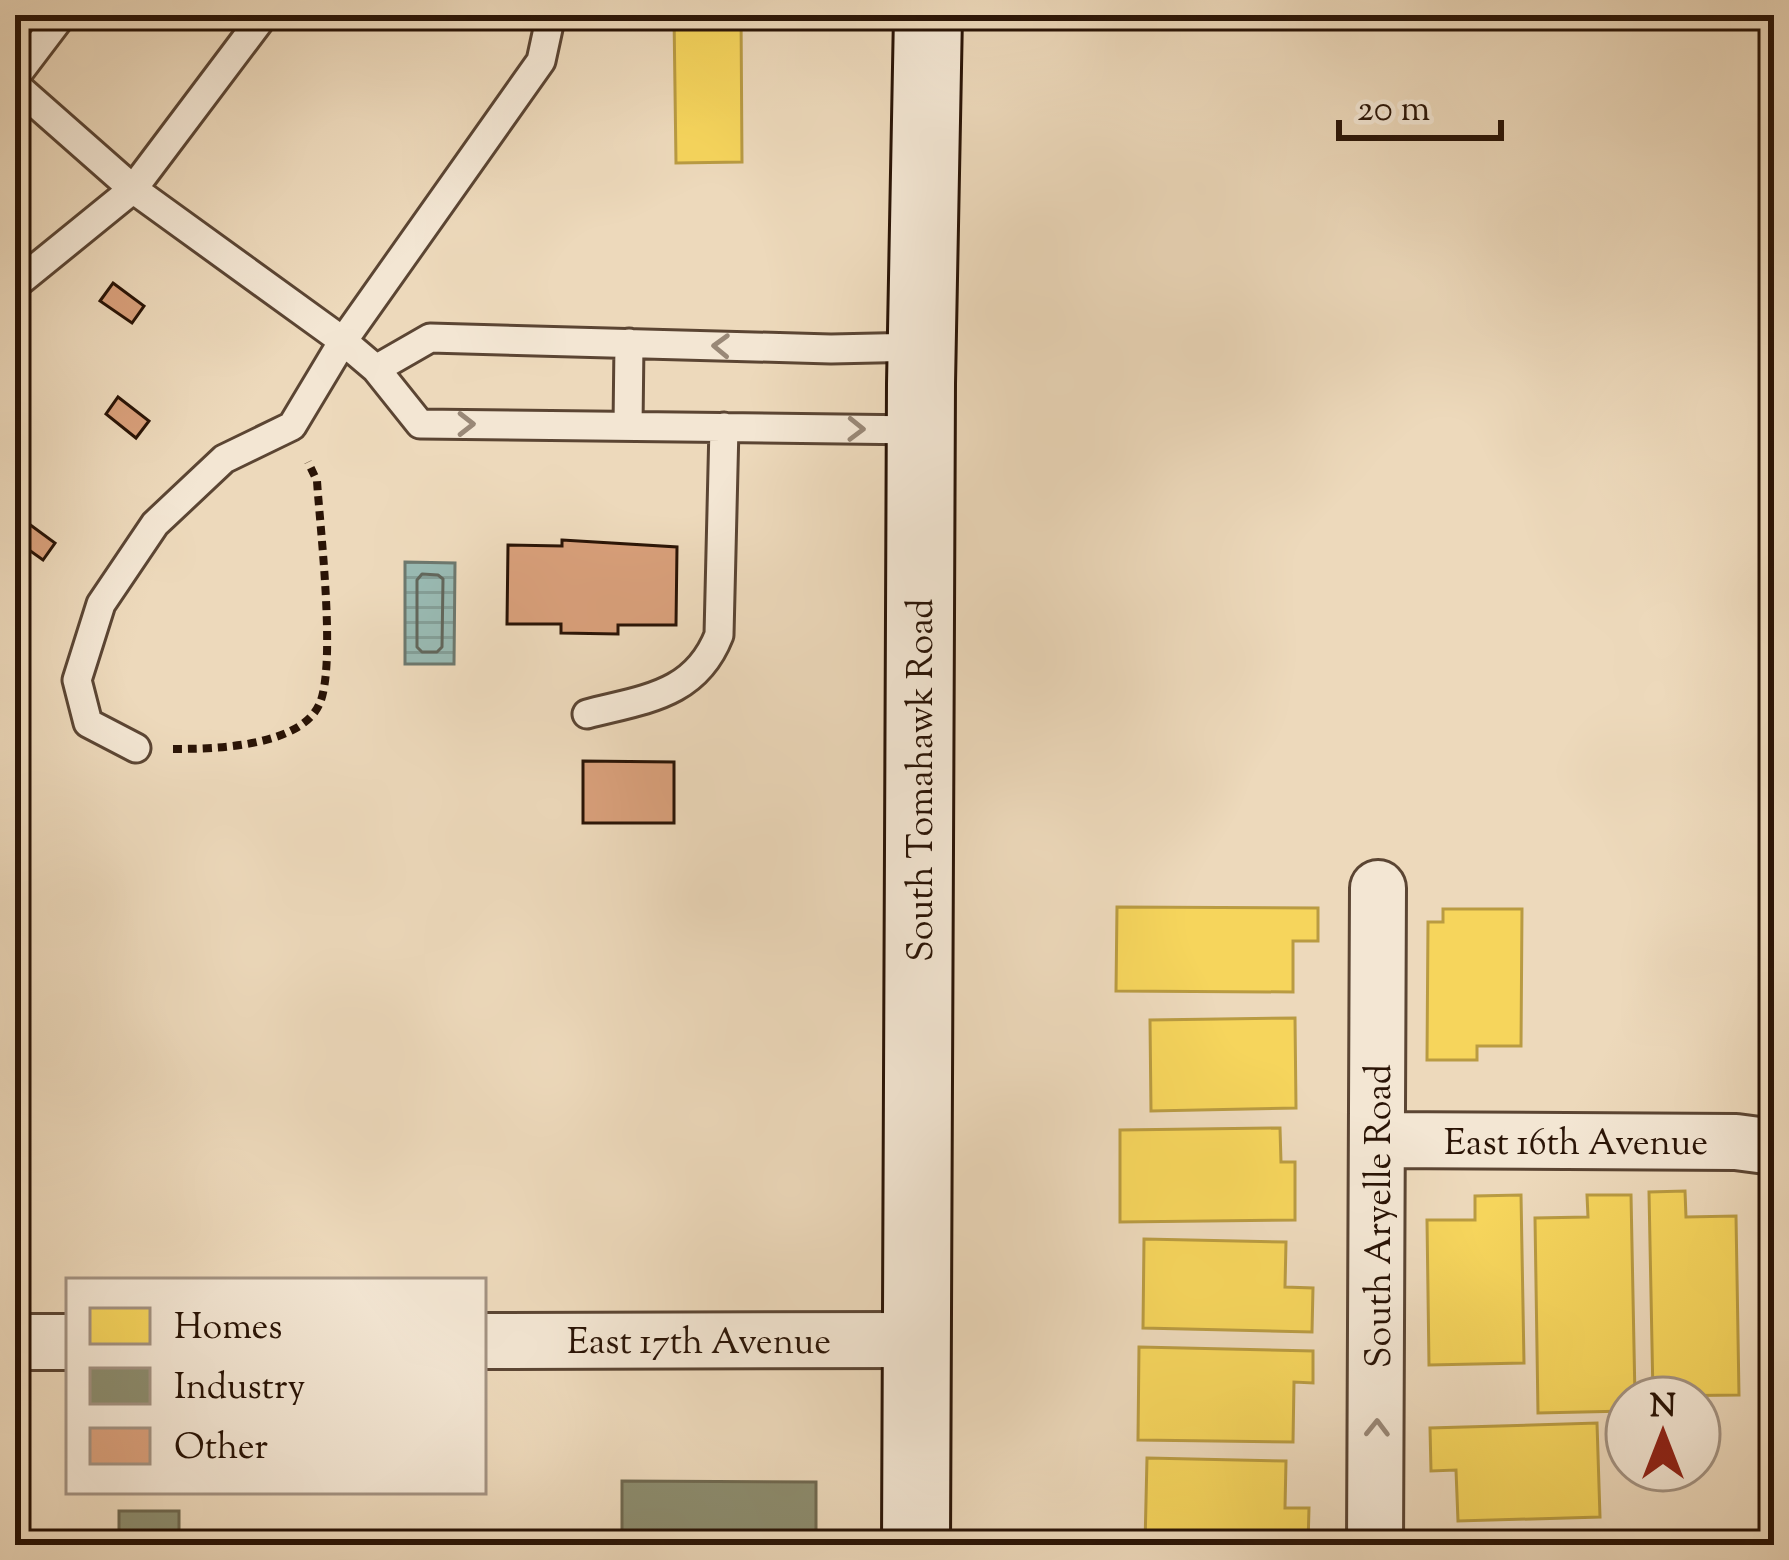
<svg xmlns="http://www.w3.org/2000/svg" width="1789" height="1560" font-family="'Sorts Mill Goudy',serif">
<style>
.water{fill:url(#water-rules);stroke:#6d786e;stroke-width:3}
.homes{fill:#f6d55c;stroke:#b99b42;stroke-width:3}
.industry{fill:#8c8c6e;stroke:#6f684f;stroke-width:3}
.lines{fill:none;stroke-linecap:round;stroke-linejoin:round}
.shore{stroke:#62675c;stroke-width:3}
.building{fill:#d9a07b;stroke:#2a1406;stroke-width:3}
.service-casing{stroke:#5b4533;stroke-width:33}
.minor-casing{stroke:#5b4533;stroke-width:60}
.secondary-casing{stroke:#2a1406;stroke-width:72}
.path{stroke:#2a1406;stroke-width:8;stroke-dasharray:9 6;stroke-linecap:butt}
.service{stroke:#f3e6d3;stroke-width:27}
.minor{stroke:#f3e6d3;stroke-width:54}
.secondary{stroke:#f3e6d3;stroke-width:66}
.oneway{stroke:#987}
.labels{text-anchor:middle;stroke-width:12;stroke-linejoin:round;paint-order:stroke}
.street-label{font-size:36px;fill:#2a1406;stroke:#f3e6d3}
</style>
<defs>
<pattern id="water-rules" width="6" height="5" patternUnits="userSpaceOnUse" patternTransform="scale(3)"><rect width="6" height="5" fill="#99bab3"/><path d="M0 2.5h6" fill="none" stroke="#849f98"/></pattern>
</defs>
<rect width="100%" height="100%" fill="#edd9bb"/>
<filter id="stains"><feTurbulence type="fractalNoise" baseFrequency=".00167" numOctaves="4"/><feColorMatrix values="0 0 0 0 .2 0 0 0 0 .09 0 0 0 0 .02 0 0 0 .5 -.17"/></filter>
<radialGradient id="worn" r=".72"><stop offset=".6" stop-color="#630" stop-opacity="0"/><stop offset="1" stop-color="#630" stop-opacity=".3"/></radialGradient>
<path class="water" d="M405,562L455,563L454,664H405Z"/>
<path class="homes" d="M674,15H741L742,162L676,163Z
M1117,907L1318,908V941H1293V992L1116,991Z
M1443,909H1522L1521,1046H1477V1060H1427L1428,922H1443Z
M1766,920H1774V1071H1766Z
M1295,1018L1296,1108L1151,1111L1150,1020Z
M1280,1128L1281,1162H1295V1220L1120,1222V1130Z
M1685,1191L1686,1217L1736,1216L1739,1395L1653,1396L1649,1192Z
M1521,1195L1524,1363L1429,1365L1427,1220H1475V1196Z
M1587,1195H1631L1635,1398H1627V1411L1538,1413L1535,1218L1588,1217Z
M1761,1228H1774V1373H1763Z
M1144,1239L1286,1242L1285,1287L1313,1288L1312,1332L1143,1328Z
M1139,1347L1313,1351V1383L1294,1382L1293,1442L1138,1440Z
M1597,1423L1600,1517L1458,1521L1456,1470L1431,1471L1430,1428Z
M1147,1458L1286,1461L1285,1508H1309L1308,1545H1145Z
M1630,1536V1545H1461V1538Z"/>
<path class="industry" d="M622,1481L816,1482V1545H622Z
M119,1511H179V1545H119Z"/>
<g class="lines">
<path class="shore" d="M422,574L438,575L443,579L442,647L437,652H422L417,647V580Z"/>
</g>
<path class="building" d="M113,283L144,306L132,323L100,301Z
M118,397L149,421L136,438L106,414Z
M25,521L55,543L43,560L15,540Z
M562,540L677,547L676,625H618V634L561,633V624H507L508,545L562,546Z
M583,761L674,762V823H583Z"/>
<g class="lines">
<defs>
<path id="service" d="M15,77L62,15
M15,85L133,189L343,341L376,369L420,424L921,430
M15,285L133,189L264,15
M376,369L430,338L831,349L922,347
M628,426L629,343
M587,714C644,699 695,696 719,635L724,427
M136,748L88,723L77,680L101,604L155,524L224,459L292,426L343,341L541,61L551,15"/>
<path id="minor" d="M1377,1140L1736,1142L1774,1147
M483,1341L915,1340
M15,1342H69
M1375,1545L1378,888"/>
<path id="secondary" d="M916,1545L921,384L928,15"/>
</defs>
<use href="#service" class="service-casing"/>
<use href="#minor" class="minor-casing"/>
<use href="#secondary" class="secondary-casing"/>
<path class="path" d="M173,749C213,749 299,747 319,705C337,668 320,528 317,481L308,462"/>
<use href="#service" class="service"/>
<use href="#minor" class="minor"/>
<use href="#secondary" class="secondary"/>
</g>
<defs><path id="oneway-chevron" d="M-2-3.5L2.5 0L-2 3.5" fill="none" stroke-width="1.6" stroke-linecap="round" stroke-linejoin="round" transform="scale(3)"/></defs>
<g class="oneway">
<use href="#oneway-chevron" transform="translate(721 346) rotate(-178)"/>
<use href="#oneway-chevron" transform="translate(466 424)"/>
<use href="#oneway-chevron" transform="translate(856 429) rotate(1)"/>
<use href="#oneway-chevron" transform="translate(1377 1428) rotate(-89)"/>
</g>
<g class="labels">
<g class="street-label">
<text transform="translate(919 780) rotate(-90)" y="13">South Tomahawk Road</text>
<text x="1576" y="1154">East 16th Avenue</text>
<text transform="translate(1377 1216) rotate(-90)" y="13">South Aryelle Road</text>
<text x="699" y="1353">East 17th Avenue</text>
</g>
</g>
<rect width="1789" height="1560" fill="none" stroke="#edd9bb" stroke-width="60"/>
<rect x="18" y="18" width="1753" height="1524" fill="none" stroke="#2a1406" stroke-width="6"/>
<rect x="30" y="30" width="1729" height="1500" fill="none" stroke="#2a1406" stroke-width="3"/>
<rect x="66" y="1278" width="420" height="216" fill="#f3e6d3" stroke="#a39281" stroke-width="3"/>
<rect x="90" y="1308" width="60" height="36" fill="#f6d55c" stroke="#a39281" stroke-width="3"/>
<text x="174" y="1338" font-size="36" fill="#2a1406">Homes</text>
<rect x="90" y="1368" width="60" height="36" fill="#8c8c6e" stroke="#a39281" stroke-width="3"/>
<text x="174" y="1398" font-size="36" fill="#2a1406">Industry</text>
<rect x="90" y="1428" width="60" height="36" fill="#d9a07b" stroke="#a39281" stroke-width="3"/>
<text x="174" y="1458" font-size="36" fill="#2a1406">Other</text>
<g transform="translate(1663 1434)"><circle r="57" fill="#f3e6d3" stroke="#a39281" stroke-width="3"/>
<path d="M0-9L21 45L0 30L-21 45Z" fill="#8f2418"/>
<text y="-18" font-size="33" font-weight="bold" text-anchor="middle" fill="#2a1406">N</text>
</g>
<path d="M1339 120v18h162v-18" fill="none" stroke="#2a1406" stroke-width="6"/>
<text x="1357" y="120" font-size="36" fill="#2a1406" stroke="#f3e6d3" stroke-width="9" paint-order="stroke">20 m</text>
<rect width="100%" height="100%" filter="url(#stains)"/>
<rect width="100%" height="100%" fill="url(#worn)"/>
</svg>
